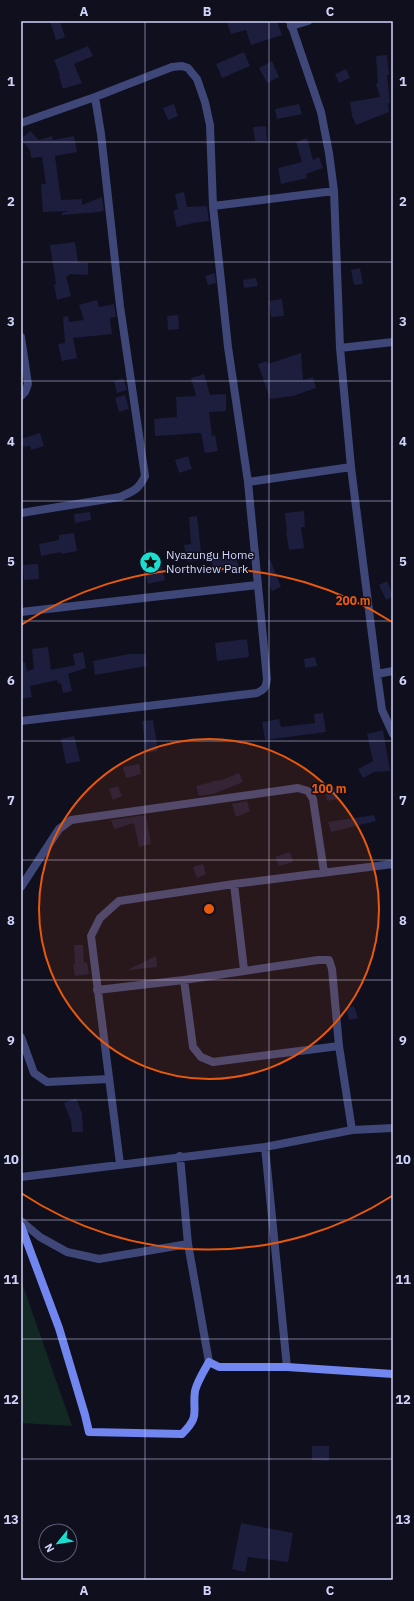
<svg xmlns="http://www.w3.org/2000/svg" width="414" height="1601" font-family="'IBM Plex Sans',sans-serif">
<style>
.green{fill:#122823}
.building{fill:#1d1d3d}
.lines{fill:none;stroke-linecap:round;stroke-linejoin:round}
.street{stroke:#3f4779;stroke-width:8}
.secondary{stroke:#7286f0;stroke-width:8}
.grid{fill:none;stroke:#d1d4fa;stroke-width:1;stroke-opacity:0.55}
.ring{fill:none;stroke:#e8590c;stroke-width:2}
.labels{text-anchor:middle;stroke-width:3;stroke-linejoin:round;paint-order:stroke}
.poi-label{font-size:12px;fill:#d1d4fa;stroke:#0f0f1e;text-anchor:start}
.centre{fill:#e8590c;stroke:#0f0f1e;stroke-width:2}
.ring-label{font-size:12px;text-anchor:middle;font-weight:bold;fill:#e8590c;stroke:#0f0f1e;stroke-width:3;stroke-linejoin:round;paint-order:stroke}
.neatline{fill:none;stroke:#d1d4fa;stroke-width:1.5}
.grid-label{font-size:13px;text-anchor:middle;font-weight:bold;fill:#d1d4fa}
</style>
<rect width="100%" height="100%" fill="#0f0f1e"/>
<path class="green" d="M21,1280L72,1426L21,1423Z"/>
<path class="building" d="M50,21H60L65,37L56,40Z
M236,21H277L282,35L251,45L246,30L231,34L227,23Z
M88,46L93,56L74,64L82,83L63,89L59,76L60,75L54,60Z
M244,52L250,66L222,78L216,64Z
M387,55L389,75H387L390,103H388L389,112L356,125L352,116L350,102L380,97L376,84L378,83L376,56Z
M272,61L279,77L267,83L259,68Z
M346,69L350,78L339,83L335,74Z
M174,104L178,116L168,120L163,108Z
M299,104L302,114L277,119L275,109Z
M266,126L267,141L255,142L253,127Z
M30,131L39,140L52,136L53,140L74,136L77,152L55,156L61,200L82,199V205L102,197L104,210L99,212L62,215V213L68,211L43,212L41,186L42,184H46L42,157L31,158L30,150L21,139Z
M307,138L313,160L319,157L323,168L306,174L307,178L281,184L278,168L302,162L296,142Z
M184,192L187,207L207,206L209,221L193,223L177,227L173,211L178,209L175,194Z
M75,242L78,262L88,263V275L69,274V276H66L71,296L57,300L54,285L56,284L50,245Z
M360,268L363,284L354,285L351,270Z
M215,273L216,283L208,285L205,276Z
M256,278L258,286L244,288L243,280Z
M282,299L284,316L271,317L269,301Z
M97,300L99,307L114,304L116,317L110,318L112,334L73,338L77,358L62,361L58,344L65,343L63,317L68,316L69,322L84,320L79,305Z
M178,315L179,329L168,330L167,316Z
M301,353L303,380L313,377L316,388L293,396L270,399L258,364L267,361L268,364Z
M204,374L210,395L226,394V411L209,412L212,436L215,435L218,451L205,453L201,433L155,436L154,419L177,417L176,397L196,396L191,378Z
M123,378L127,390L117,393L114,381Z
M125,395L129,409L119,412L115,398Z
M40,433L44,446L31,450L30,446L21,447V439Z
M188,456L192,469L179,473L175,460Z
M304,511L305,527H301L304,548L289,550L286,532H287L285,513Z
M90,512L91,520L75,523L74,514Z
M197,516L202,560L187,562L184,545L191,544L189,517Z
M74,533L77,551L61,554V552L41,556L39,544L59,540V535Z
M235,554L239,568L215,574L211,559Z
M160,557L165,580L148,584L143,561Z
M270,559L281,587L272,591L270,587L268,560Z
M38,564L39,579L24,580L23,565Z
M387,581L393,596L386,600L379,585Z
M247,639L249,657L217,661L215,643Z
M48,647L51,670L75,665L73,654L83,652L86,668L68,674L72,691L63,693L61,683L58,684L57,680L30,686L32,697L21,699V663L25,662L27,671L34,669L32,649Z
M129,654H145L147,666L95,675L93,661Z
M315,657L317,666L305,668L304,659Z
M323,713L326,732L265,740L262,722L279,719L281,727L315,723L314,714Z
M153,720L158,751L146,753L142,721Z
M383,730L390,771L374,772L363,778L358,769L373,761L367,734Z
M74,736L80,761L66,764L61,739Z
M139,764L141,774L126,778L123,767Z
M239,773L243,782L213,794L199,796L196,786L212,782V781L222,780Z
M118,786L122,796L113,800L109,789Z
M336,788L338,799L327,801L325,789Z
M247,801L250,811L236,817L232,804Z
M146,815L151,844L139,847L134,823L114,829L111,820Z
M374,815L376,821L331,832L328,822Z
M290,852L293,862L279,866L275,857Z
M203,864L206,874L197,878L193,867Z
M74,945H83L84,963L87,962L89,974L75,976L73,965L75,964Z
M156,956L157,967L129,970V969Z
M354,1006L358,1018L349,1020L346,1008Z
M76,1098L82,1113L83,1132H72L71,1121L64,1103Z
M312,1446H329V1461L312,1460Z
M241,1523L293,1533L288,1562L248,1557L245,1572L232,1569Z"/>
<g class="lines">
<path class="street" d="M290,21L321,112L329,153L334,191L340,348L351,467L377,674L382,710L393,734
M291,26L308,21
M21,123L95,97L172,67L182,66L188,68L197,79L205,102L210,125L213,206L228,347L248,482L267,679C266,687 265,689 257,693L21,721
M213,206L334,191
M21,337L28,384L25,392L21,396
M340,348L393,342
M248,482L351,467
M21,513L120,497C134,491 139,489 145,476L120,306L101,134L95,97
M21,612L257,585
M377,674L393,671
M234,884L244,970
M21,887L59,829L71,820L298,788L308,791L313,799L324,872
M184,980L193,1047L201,1057L213,1062L339,1046
M97,990L184,980L318,960H329L332,969L339,1046L352,1130
M21,1037L34,1073L47,1082L109,1079
M265,1147L287,1367
M180,1156L188,1244L209,1362
M120,1164L91,936L100,918L119,901L234,884L393,864
M21,1177L265,1147L352,1130L393,1128
M21,1221L40,1237L67,1252L99,1259L188,1244"/>
<path class="secondary" d="M21,1226L59,1328L85,1415L89,1432L182,1434C201,1415 192,1413 195,1391C197,1382 204,1371 209,1362L219,1367H287L393,1374"/>
</g>
<path class="grid" d="M145,21V1580M269,21V1580M21,142H393M21,262H393M21,381H393M21,501H393M21,621H393M21,741H393M21,860H393M21,980H393M21,1100H393M21,1220H393M21,1339H393M21,1459H393"/>
<circle cx="209" cy="909" r="170" fill="#e8590c" fill-opacity=".12"/>
<g class="ring">
<circle cx="209" cy="909" r="170"/>
<path d="M392 1196A340 340 0 0 1 21 1193M21 625A340 340 0 0 1 392 622"/>
</g>
<defs>
<symbol id="sight-disc" viewBox="-11 -11 22 22"><circle r="9.5" fill="#18dfcf" stroke="#0f0f1e"/><path d="M0-6L1.8-2.2L6-1.7L2.9 1.2L3.7 5.4L0 3.3L-3.7 5.4L-2.9 1.2L-6-1.7L-1.8-2.2Z" fill="#111"/></symbol>
</defs>
<g fill-rule="evenodd">
<use href="#sight-disc" x="138" y="550" width="25" height="25"/>
</g>
<g class="labels">
<g class="poi-label">
<text x="166" y="559">Nyazungu Home<tspan x="166" dy="14">Northview Park</tspan></text>
</g>
</g>
<circle cx="209" cy="909" r="6" class="centre"/>
<g class="ring-label">
<text x="353" y="605">200 m</text>
<text x="329" y="793">100 m</text>
</g>
<rect width="414" height="1601" fill="none" stroke="#0f0f1e" stroke-width="44"/>
<g transform="translate(58 1543) rotate(240)"><circle r="19" fill="#0f0f1e" stroke="#5d5e76"/>
<path d="M0-3L7 15L0 10L-7 15Z" fill="#18dfcf"/>
<text y="-6" font-size="11" font-weight="bold" text-anchor="middle" fill="#d1d4fa">N</text>
</g>
<rect x="22" y="22" width="370" height="1557" class="neatline"/>
<g class="grid-label">
<text x="84" y="16">A</text>
<text x="207" y="16">B</text>
<text x="330" y="16">C</text>
<text x="11" y="86">1</text>
<text x="403" y="86">1</text>
<text x="11" y="206">2</text>
<text x="403" y="206">2</text>
<text x="11" y="326">3</text>
<text x="403" y="326">3</text>
<text x="11" y="446">4</text>
<text x="403" y="446">4</text>
<text x="11" y="566">5</text>
<text x="403" y="566">5</text>
<text x="11" y="685">6</text>
<text x="403" y="685">6</text>
<text x="11" y="805">7</text>
<text x="403" y="805">7</text>
<text x="11" y="925">8</text>
<text x="403" y="925">8</text>
<text x="11" y="1045">9</text>
<text x="403" y="1045">9</text>
<text x="11" y="1164">10</text>
<text x="403" y="1164">10</text>
<text x="11" y="1284">11</text>
<text x="403" y="1284">11</text>
<text x="11" y="1404">12</text>
<text x="403" y="1404">12</text>
<text x="11" y="1524">13</text>
<text x="403" y="1524">13</text>
<text x="84" y="1595">A</text>
<text x="207" y="1595">B</text>
<text x="330" y="1595">C</text>
</g>
</svg>
